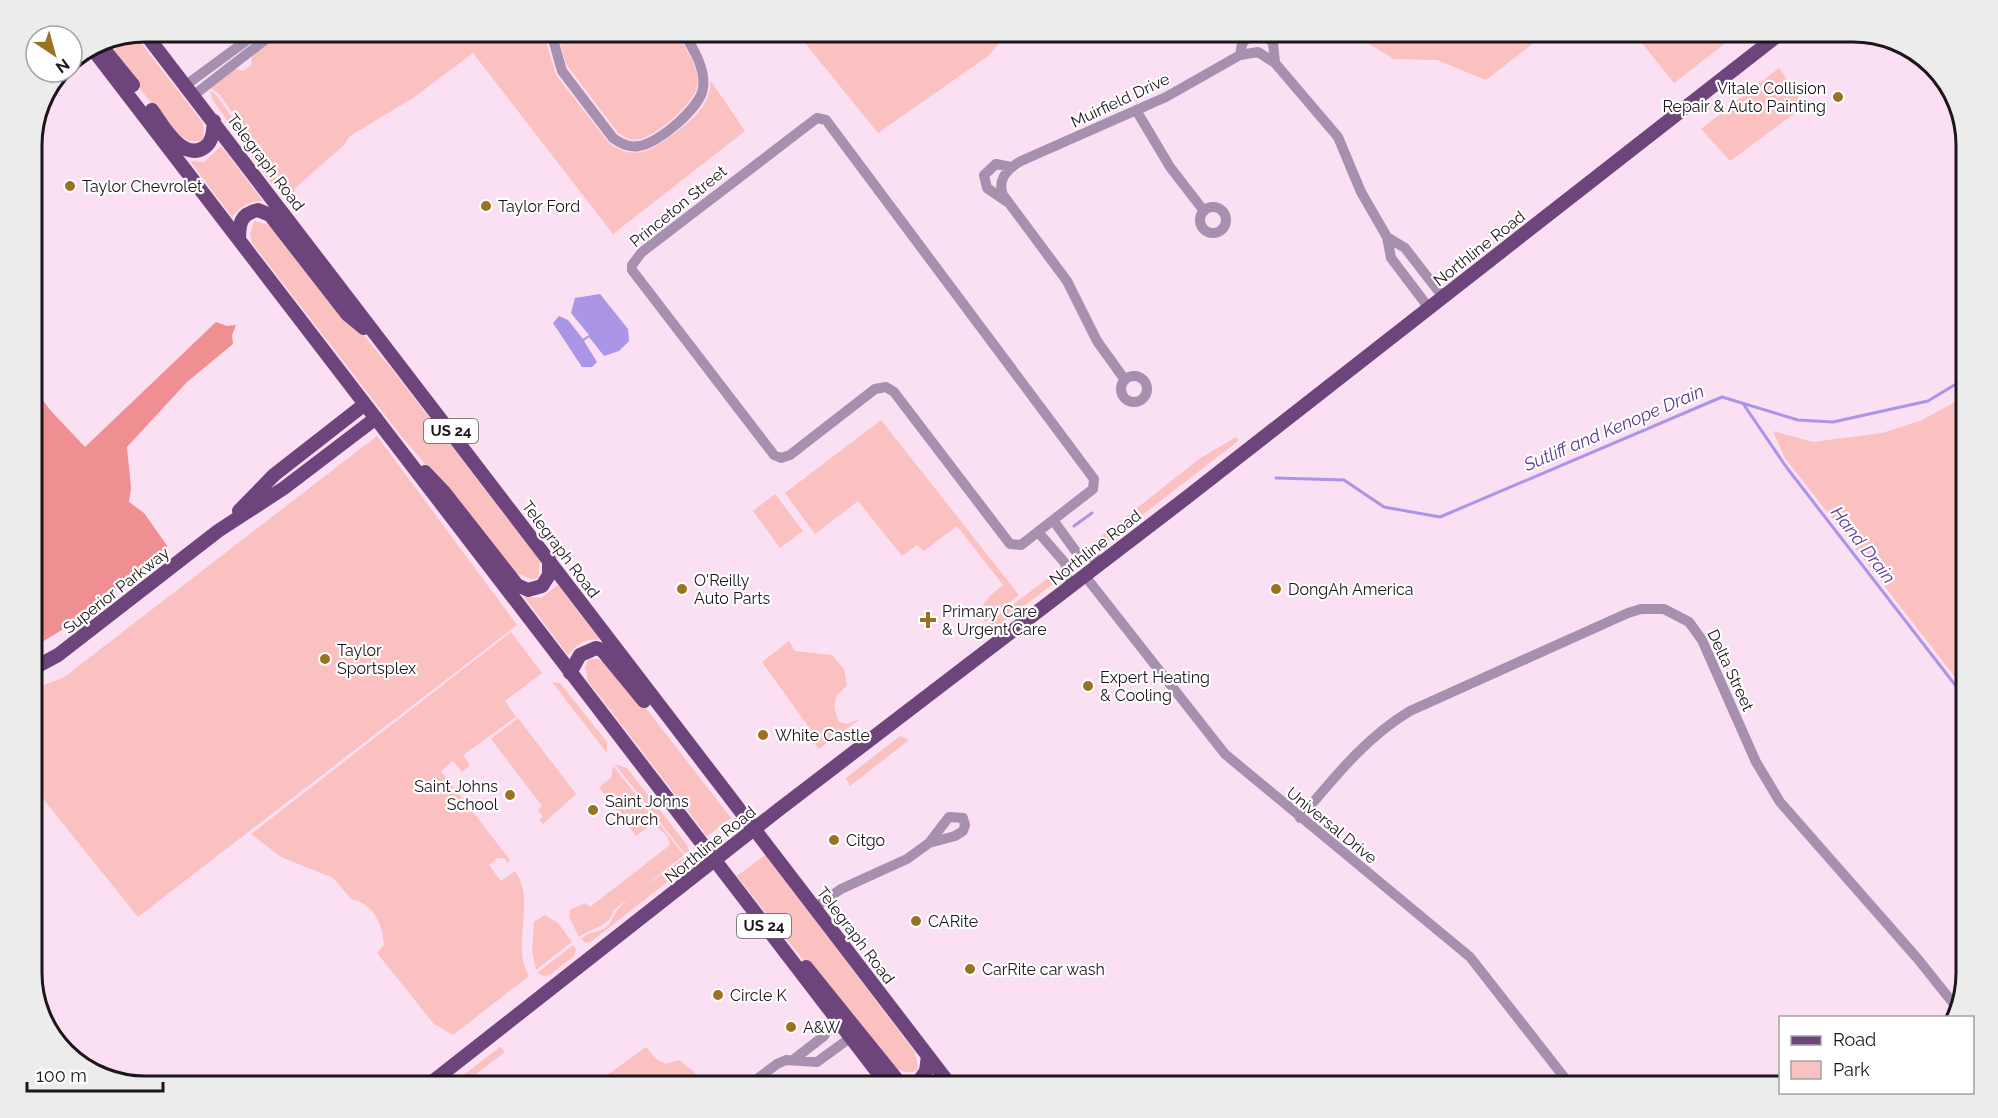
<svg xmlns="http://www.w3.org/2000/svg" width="1998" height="1118" font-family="Raleway,sans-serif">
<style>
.green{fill:#fbc0c0}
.forest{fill:#f08f92}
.water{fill:#ab95e6}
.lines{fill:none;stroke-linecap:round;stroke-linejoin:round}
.stream{stroke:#ab95e6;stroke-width:3}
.minor{stroke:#a68faf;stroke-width:10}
.major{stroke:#6d447c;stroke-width:14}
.poi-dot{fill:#9b7320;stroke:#fff;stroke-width:2}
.labels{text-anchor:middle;stroke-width:4.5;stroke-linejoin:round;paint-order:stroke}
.shield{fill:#fff;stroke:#625b60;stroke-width:1.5}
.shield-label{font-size:15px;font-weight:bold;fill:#1e151c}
.poi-label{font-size:16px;fill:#1e151c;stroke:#fff;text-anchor:start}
.street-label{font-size:16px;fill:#1e151c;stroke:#fff}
.water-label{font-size:18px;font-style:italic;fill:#5b3a98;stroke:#fff}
.rim{fill:none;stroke:#1e151c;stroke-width:3}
</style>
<rect width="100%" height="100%" fill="#fbdff2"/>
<path class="green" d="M281,32H543L556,75L609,143C634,162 653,150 675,133C695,118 709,106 711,81L745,131L613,234L473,53L413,98L350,136L343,146L294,189L295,192L292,195L219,94L211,88L234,69L243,71L251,65L252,54Z
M557,32H676C685,48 701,68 697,87C694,103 656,136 640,139C631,141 626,138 618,133L566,64Z
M796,32H1009L988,56L878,133Z
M1357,32H1548L1486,80L1437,60L1394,59L1364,41Z
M1633,32H1740L1674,83Z
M134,34L203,123L204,136L201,141H189L173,131L102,40Z
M1779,68L1805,106L1730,161L1701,129Z
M210,90L216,95L295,203L270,182L212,99Z
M221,146L263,201C248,201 242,206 232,217L190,161L204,162Z
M254,221L272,226L391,368L540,561L538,578L531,579L514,572L447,489L401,436L252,243L250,234Z
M1966,396V691L1785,458L1773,431L1813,442L1882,433L1920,421Z
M881,420L1019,595L985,622C976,604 991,595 1003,585L957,526L924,551L917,545L902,556L858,501L815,534L785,493Z
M377,436L517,625L138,917L32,785V689L63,678Z
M1236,437L1238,441L1097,550L1087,552L1084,550L1199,459Z
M775,494L803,531L780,548L753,511Z
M1063,567L1061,578L1002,623L996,626L987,624Z
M558,585L600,640C585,638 578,644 568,655L524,597L541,598Z
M511,632L542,673L505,701L516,717L463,755L470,765L462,772L453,761L441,771L510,860L508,863L504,858H497L489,865L501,881L515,871C537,903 510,944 529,976L453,1035L434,1024L377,953L384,945C383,924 373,903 351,899L333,878L281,857L251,834Z
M789,641L795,651L832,655L844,669L847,686C832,698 832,704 839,722L847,724L860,719L819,749L809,738L813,733L762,662Z
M589,659H598L617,671L731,818L707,836L588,681L585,667Z
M552,682L560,683L607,742V753Z
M518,718L576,794L543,824L539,820L543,817L538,810L542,806L491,739Z
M900,736L909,740L850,786L846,778Z
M615,764L627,768L687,845L689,851L685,854Z
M613,766L684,855L614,910C607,929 594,926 579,937L569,917L570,910L585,903L590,907L670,845L667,836L653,823L636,836L599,787L611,778Z
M765,855L915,1052L918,1067L916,1071C905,1075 898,1069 889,1062L777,928L737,876Z
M685,857L689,862L685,868L592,941L586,943L581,939C590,931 592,934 601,930C612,926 612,916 618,909C637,889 663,874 685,857Z
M545,915L558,923L572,942L536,970L532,951L534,922Z
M573,945L576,949L574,956L550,975L545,976L537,973Z
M500,1047L505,1052L460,1086H449Z
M646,1047L656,1059L666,1064L679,1060L692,1070L705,1086H592Z"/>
<path class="forest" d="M216,322L227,326L236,325L232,335L233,344L187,382L127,447L131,488L129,502L144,513L168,547L65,628L32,648V386L51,411L85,447Z"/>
<path class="water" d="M600,294L628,329L629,341L619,351L604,356L589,337L584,341L597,362L592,367H582L553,323L559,316L568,320L583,339L589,335L571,313L575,298Z"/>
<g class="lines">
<path class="stream" d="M1744,405L1787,468L1966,699
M1276,478L1344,480L1384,507L1440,517L1722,397L1798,420L1833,422L1928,401L1966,378
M1074,526L1092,513"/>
<path class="minor" d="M551,32L562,71L613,138C621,144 629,148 639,146C658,144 701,107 703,88C706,69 693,48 683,32
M1240,55L1242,44L1249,36L1264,34L1273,43L1275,63
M186,85L258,32
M194,95L275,32
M1136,110L1170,167L1204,211
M817,118L826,120L1094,479L1093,489L1021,545L1010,544L894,392L886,387L875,389L790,455L781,458L774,455L632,270V265L642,252Z
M1006,201L987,188L984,175L996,164L1011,167
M1200 220a13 13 0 1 1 26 0a13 13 0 1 1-26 0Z
M1429,308L1391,258L1387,237L1405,248L1443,297
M1121 389a13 13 0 1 1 26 0a13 13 0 1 1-26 0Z
M1125,380L1097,341L1067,281L1003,195C997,179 1007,169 1021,161L1166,97L1240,55L1258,52L1275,63L1338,137L1361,192L1387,237
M1053,520L1077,553L1104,561
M1038,532L1065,563L1069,588
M1085,576L1225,754L1470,957L1571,1086
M1300,818C1334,778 1365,738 1410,711L1628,613L1641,609H1664L1689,622L1702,640L1756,762L1780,802L1917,958L1957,1008
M814,908L841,889L907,859L929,843L955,836L963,831L965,825L963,818L949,817L929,843
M793,1060L824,1036L835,1018
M748,1086L777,1064L786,1060L817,1062L850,1038"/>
<path class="major" d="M144,32L951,1086
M98,42L133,85
M91,47L888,1086
M152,110C162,124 183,163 205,147C213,141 213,131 214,121
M239,240C239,224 240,214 258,210L270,215L347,314L364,328
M425,472L444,492L517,585L528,590L542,586L549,575V559
M239,511L274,475L365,404
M32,669L58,655L218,531L284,488L376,418
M570,673L580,655L596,648L602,650L644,701
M806,967L898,1081L904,1084L919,1081L926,1071L928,1056
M427,1086L777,811L1186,498L1782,32"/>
</g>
<g class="poi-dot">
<circle cx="1838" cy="97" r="6"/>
<circle cx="70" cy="186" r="6"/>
<circle cx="486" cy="206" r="6"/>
<circle cx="682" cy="589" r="6"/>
<circle cx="1276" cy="589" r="6"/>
<path d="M925 611h6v6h6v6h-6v6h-6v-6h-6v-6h6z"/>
<circle cx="325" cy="659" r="6"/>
<circle cx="1088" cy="686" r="6"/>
<circle cx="763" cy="735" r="6"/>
<circle cx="510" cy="795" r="6"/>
<circle cx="593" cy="810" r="6"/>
<circle cx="834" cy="840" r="6"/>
<circle cx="916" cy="921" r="6"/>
<circle cx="970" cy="969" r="6"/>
<circle cx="718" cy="995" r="6"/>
<circle cx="791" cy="1027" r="6"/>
</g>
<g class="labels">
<g class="shield">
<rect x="424" y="419" width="54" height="24" rx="4.5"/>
<rect x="737" y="914" width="54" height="24" rx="4.5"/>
</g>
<g class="shield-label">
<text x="451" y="436">US 24</text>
<text x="764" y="931">US 24</text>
</g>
<g class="poi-label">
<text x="1826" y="94" text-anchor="end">Vitale Collision<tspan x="1826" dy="18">Repair &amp; Auto Painting</tspan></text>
<text x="82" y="192">Taylor Chevrolet</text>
<text x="498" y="212">Taylor Ford</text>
<text x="694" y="586">O'Reilly<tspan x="694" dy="18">Auto Parts</tspan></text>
<text x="1288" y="595">DongAh America</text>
<text x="942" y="617">Primary Care<tspan x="942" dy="18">&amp; Urgent Care</tspan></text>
<text x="337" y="656">Taylor<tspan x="337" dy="18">Sportsplex</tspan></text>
<text x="1100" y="683">Expert Heating<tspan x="1100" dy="18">&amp; Cooling</tspan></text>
<text x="775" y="741">White Castle</text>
<text x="498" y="792" text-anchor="end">Saint Johns<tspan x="498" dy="18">School</tspan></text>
<text x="605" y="807">Saint Johns<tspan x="605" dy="18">Church</tspan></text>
<text x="846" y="846">Citgo</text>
<text x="928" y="927">CARite</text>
<text x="982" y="975">CarRite car wash</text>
<text x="730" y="1001">Circle K</text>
<text x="803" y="1033">A&amp;W</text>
</g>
<g class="street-label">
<text transform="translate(1120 100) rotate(-25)" y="6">Muirfield Drive</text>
<text transform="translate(266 162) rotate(53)" y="6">Telegraph Road</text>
<text transform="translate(678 206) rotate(-39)" y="6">Princeton Street</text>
<text transform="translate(1479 248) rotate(-38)" y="6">Northline Road</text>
<text transform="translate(1095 547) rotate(-38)" y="6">Northline Road</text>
<text transform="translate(561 549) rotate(53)" y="6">Telegraph Road</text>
<text transform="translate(116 590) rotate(-38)" y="6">Superior Parkway</text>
<text transform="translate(1731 670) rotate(65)" y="6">Delta Street</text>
<text transform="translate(1332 825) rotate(39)" y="6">Universal Drive</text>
<text transform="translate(710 844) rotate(-39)" y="6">Northline Road</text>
<text transform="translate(856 935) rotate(53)" y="6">Telegraph Road</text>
</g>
<g class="water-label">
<text transform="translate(1614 428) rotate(-23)" y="6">Sutliff and Kenope Drain</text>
<text transform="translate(1863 545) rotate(52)" y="6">Hand Drain</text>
</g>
</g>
<path d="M0 0H1998V1118H0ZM145 42H1853A103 103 0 0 1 1956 145V973A103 103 0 0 1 1853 1076H145A103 103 0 0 1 42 973V145A103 103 0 0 1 145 42Z" fill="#edeced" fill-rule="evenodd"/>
<path class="rim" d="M145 42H1853A103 103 0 0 1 1956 145V973A103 103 0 0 1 1853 1076H145A103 103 0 0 1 42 973V145A103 103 0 0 1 145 42Z"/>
<rect x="1779" y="1016" width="195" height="78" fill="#ffffff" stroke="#a5a1a4" stroke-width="1.5"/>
<rect x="1791" y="1036" width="30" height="9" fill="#6d447c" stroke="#a5a1a4" stroke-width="1.5"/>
<text x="1833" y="1046" font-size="18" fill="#1e151c">Road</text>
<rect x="1791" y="1061" width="30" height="18" fill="#fbc0c0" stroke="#a5a1a4" stroke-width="1.5"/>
<text x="1833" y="1076" font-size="18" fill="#1e151c">Park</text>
<g transform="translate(54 54) rotate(144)"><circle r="28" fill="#ffffff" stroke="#a5a1a4" stroke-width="1.5"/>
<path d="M0-4.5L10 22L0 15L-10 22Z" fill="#9b7320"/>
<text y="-9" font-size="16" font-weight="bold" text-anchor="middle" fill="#1e151c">N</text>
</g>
<path d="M27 1082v9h136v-9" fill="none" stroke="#1e151c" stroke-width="3"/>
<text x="36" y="1082" font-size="18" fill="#1e151c" stroke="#ffffff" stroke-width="4.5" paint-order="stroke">100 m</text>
</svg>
